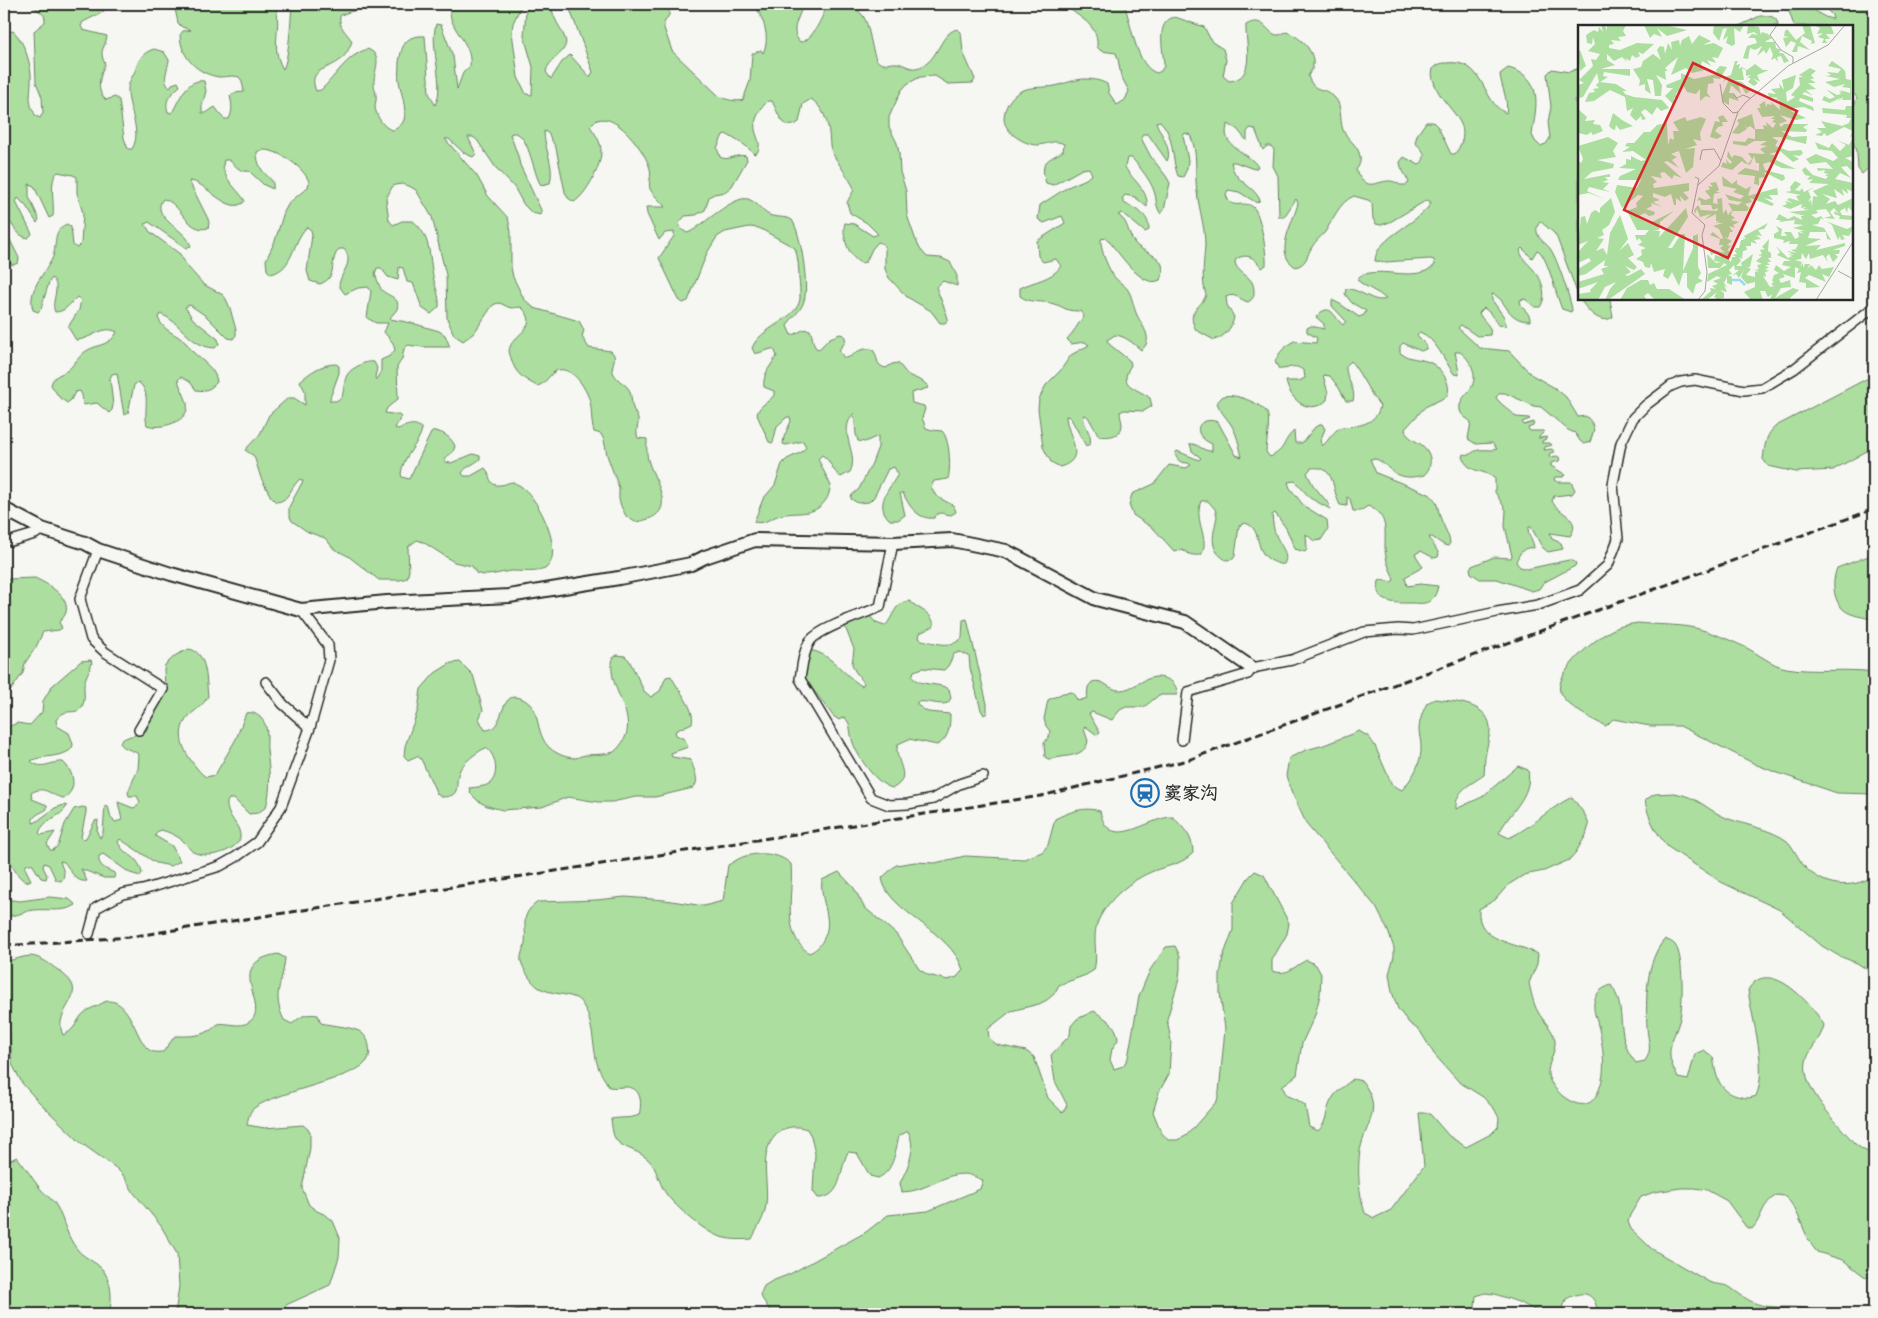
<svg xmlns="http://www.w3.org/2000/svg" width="1878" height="1318" font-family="'Shantell Sans','LXGW WenKai TC',sans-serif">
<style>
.green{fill:#abde9f;stroke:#6b8465}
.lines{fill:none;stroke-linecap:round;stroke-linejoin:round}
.street-casing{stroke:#2b2b2b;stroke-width:12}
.secondary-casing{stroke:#2b2b2b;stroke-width:16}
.street{stroke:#f6f6f2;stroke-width:9}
.secondary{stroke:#f6f6f2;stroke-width:12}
.rail{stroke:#2b2b2b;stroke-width:3;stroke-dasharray:8 4;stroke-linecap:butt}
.labels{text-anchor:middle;stroke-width:4;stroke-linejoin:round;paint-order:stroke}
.poi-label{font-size:18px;font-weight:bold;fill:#2b2b2b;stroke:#f6f6f2;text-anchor:start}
.inset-river{fill:none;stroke:#93def4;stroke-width:2.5}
.inset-road{fill:none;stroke:#a5a5a2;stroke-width:1}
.view{fill:#d62828;fill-opacity:0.15;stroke:#d62828;stroke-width:2.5}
.inset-edge{fill:none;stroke:#2b2b2b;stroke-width:2.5}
</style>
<rect width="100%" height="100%" fill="#f6f6f2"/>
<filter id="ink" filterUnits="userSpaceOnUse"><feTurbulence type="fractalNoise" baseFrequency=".02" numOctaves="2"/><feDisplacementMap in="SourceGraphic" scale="10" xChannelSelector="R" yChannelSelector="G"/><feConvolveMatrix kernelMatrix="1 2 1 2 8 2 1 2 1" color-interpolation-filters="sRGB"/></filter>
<g filter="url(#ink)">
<path class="green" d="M32,4H106L103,12L83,22L81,26L83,30L107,36C105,50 98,49 105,64C100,76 95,90 106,100L115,97L119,100L124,138L128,149H132C143,131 127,108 128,89C128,82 133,76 135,71C139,59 142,53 154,49L164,52L169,60C168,70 161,80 170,88L172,84L178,82L180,86C171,94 164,99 168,112L172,113C179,100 187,78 204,81L206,91L202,106V113H206L215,107L224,119H229C233,111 232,104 230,96L234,93L244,92L242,81L239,77C232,75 226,77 219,77C198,74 181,58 180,35L183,31L191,30L182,27L178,23L174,4H275C283,28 269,45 283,69C289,59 291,17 292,4H369C359,12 349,10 340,16C338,27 347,33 352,41C350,48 345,57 339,61C327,70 307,69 316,91L321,90C336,76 346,56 367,49C385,55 373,71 374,84C374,88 376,91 376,95C377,99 375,103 375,107C376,116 384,129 393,130C398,128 402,125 404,120C407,108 401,93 399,81C398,75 399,69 399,62C402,45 405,35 425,36L429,93L435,105C446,87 429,48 436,24L441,25L453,56L457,89L463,73L470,66C473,40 446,30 450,4H522L513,23L512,32L518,77L526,94L532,95L533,67L524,36L526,10L535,4H552C551,19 563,28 566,42C565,55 548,59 546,72L551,79L562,62L570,55L590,77L593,72L568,4H670L669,15L664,23V28L672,51L719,96C726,100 736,102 743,100L750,81L752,54L761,50L763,53C771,37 763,18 754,4H801L802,7C799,19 789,30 800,42C813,42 823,14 828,4C875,4 864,27 876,59C882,68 888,62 897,63C904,64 909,69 916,68C939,64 938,34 957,29L961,32L963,52L975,79L973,83L948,84L935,76L920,77L907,84L901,91L889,117V127L897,143L899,153L900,172L906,191L907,215L915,238L920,249L927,257L941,258L950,262L957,276V286L943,281L936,287L947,315L948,319L945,323H940L931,311L907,297L889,278L885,269V248L883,244L878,242L872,249L866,262L861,263C849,258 841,235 845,223L854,224L873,236L878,234L867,223L850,213L847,203C848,199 853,193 854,189C854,185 835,159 832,152C829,145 830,140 829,133C828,121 822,106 811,99L803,104L799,122C783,134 778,112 772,101H768C761,107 753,120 755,130C757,139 762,144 757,153L754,154L746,146L726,134L723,135L717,148L720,157C729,162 736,153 746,156L747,160L732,186L725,192L714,194L709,197L705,210L696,215L685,216L679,223L681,229L687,233L690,232C703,225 734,195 748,199C757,202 763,212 769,215C777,218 785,216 792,220C801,233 809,286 804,301C801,312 791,317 787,326L791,335C798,335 802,327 810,330C813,336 812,343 816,348L819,349L830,338L840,334L844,335L846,341L839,350L844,358C857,357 853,348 872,349C879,355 874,366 886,368L892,364L898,363L908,375L922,381L927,385L928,388L911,393L912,403L924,406L925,409L922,418L926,428L932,430L942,431C950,439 951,468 948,479L934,481L931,487L936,496L954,506L956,512L951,515C943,514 939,510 934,518C918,520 909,506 903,493H900L905,515L898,520H890C873,504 890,489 898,474L894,467L888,469L874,497L869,502L858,503L851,499V496L859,489L872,463L878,447V436L865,442L858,441L856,434L854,413C836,433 860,453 850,472L841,477C831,470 831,460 822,455L818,459L831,486C829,491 829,497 825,501C814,517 796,511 781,515C771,517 765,525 754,522L763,499L775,485L782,464L787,459L802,452L806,447L803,441L786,445L783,444L784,437L791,421L790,417H787L777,426L773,443L769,442L757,415C758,405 769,403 774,395V391L764,387C762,375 771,365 777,356L774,349H771L755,354L752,348C760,327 797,320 800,299C800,292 800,285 799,279C799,269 798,257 795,248L759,228L749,227L725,232L717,237L707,253L688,301L683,303L679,300L659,258L674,236V232L665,233L659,240L647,214L646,207H665C661,201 653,195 650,189C648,182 652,176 650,169C646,151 609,101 590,126C595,134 601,141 601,151C602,165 586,195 574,202L568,198L565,192L556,148L548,133L544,131C544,149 555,165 550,183L541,185C533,175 528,125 510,134L518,156L520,165L541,210V215L532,213L524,205L514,187L496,168L477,140L473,137H468L476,154L473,157L464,153L449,139H445L477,176L488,196L508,218L511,232V267L513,277L524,299L534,308L579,321L584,330L582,337L589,348L611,351C619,358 610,364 613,372C617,382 628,384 630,392C632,397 631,403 633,408C634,412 637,415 638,419C639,425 635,431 638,438L647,439C647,448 646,454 649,463C658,488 680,516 635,522L626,516L621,506L619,499V488L607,455L604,440L601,434L594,432L593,428C591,419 592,410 590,401C586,389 574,367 558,370C549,373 547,384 537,386C524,379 515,374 511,358C510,355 508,351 510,347C514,334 542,326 521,307C518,307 515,308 512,308C503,307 501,299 492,306L474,333L463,341L454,335L447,318L446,275L432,217L416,190L409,186L402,184L395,185L392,187L386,199L389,220L393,225L402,221H413C431,236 429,255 433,276C435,287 440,296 439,307L431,314L422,308L413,283L407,282L403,268L399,267L398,280L388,277L381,268H377L375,274C377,279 379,285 381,289C387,297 401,296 397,309C395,313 391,315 390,319L412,323L439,331L445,335L450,347H422L408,345L404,349L402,359L397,367L398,399L387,408L385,413L399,415L401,417L395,428L398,429C406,426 415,421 422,429C419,445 403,455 401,474L402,477L409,479L431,433L434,431C443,432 451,437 455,446L453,452L445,458V462L451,463L473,454L480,456V459C475,464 466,466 462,473L464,476H471L485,468C491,474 488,487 500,485C505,485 508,482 513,482C516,484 520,485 523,488C539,500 566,554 545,569C534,573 523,571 512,571C500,572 487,578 476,573L472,566L454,562L423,542L417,540L409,546L408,549L409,571L407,578L400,580H379L348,556L334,549L325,538L308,532L292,521L289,515V507L303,481L300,479C291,486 289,502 276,502L271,497L261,478L254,456L245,450L260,434L269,415L288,398H294L305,405V391L300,381C311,372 321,364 336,364L339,366V373L330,398V401H336L342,397C346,382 342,374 358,366C364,363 367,361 374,362L377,368L375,377L376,380L381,371V360L390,356L395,350L393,343L384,332L388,323H376L367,318L371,291L368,287L358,288L345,294L339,286C340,272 355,263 344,249H339C328,262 339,277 320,284L310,281L307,271L312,235L311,230L307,227C292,241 294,269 271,274L267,270L266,260L275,241L284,212L289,203L308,187L309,182C305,167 270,143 257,152C257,158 258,163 261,168C265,177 275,178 273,189L264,185L249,171C240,173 235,165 229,160H224C219,176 238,189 245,201C229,218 205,180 189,181L208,219L209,223L208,228C187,234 181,202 163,199C151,214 177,227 185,236C188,239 189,242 191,246L186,248L149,222L145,224L150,232L180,254L187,266L203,284L223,295L226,299L230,308L236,330V335L233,339L228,338L206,316L190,305L185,307L193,319L218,339L219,344L215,348C189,347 181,321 160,314L158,318C165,333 175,332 186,343C189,346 191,350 193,352C202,361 216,369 217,382C211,389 205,392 196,390L190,382L181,377L178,380C180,388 185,395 187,403C191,422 160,430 147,425C143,410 152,392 138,382L134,385L128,413L124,415L117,373L112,374L110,378L113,405L112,410L109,413L97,403L83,405L82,395L80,391L75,392L71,400L67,403L59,397L51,385C53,375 61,375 68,370C75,364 80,354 88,350C99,344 111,345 117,332C103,324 90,340 76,340L68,327L79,310L81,300L77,297C70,303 66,312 55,312C50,301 62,287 52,278L49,282L41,309L38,312L33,310C27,290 44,275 52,259C58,247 51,230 67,224L71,227L73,245L77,248L81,244L83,213L77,193V177L73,175L58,172C48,180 55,203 53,216L49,218L34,186L29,184V197L39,219L37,223L26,206L18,198L16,202L32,234L28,238C17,237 9,220 4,211V33L13,31C23,39 30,61 31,74C32,92 26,101 36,116L40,118L43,113L42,97L36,82L34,31L45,22C46,11 36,12 32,4Z
M1064,4H1124C1131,21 1136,68 1157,73L1161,71L1164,66C1164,52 1154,21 1175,17L1204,27L1212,42L1223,49L1226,60L1223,76L1229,81C1257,79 1245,43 1246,25C1265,14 1267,36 1279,35C1281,34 1284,33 1286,32C1299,36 1315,50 1313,65C1313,69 1310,72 1308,76C1315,95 1323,85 1334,97C1343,105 1339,119 1343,130C1347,139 1358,145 1360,156C1361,162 1359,166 1356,170C1368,200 1383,171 1400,185H1406L1409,183C1407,176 1400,169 1400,162L1404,157L1419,165C1428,157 1424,150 1415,143L1417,135L1426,122H1433L1438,127L1451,154H1455C1478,123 1445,111 1435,85C1433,79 1431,75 1433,69C1437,65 1440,63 1446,63C1486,58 1481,103 1506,113C1509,100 1501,87 1500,74L1508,68C1545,77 1536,107 1532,135L1535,141L1540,146L1546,144L1550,138L1548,122L1551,107L1547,74L1552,69L1569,72L1579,68V89L1574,101L1576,104H1579V298L1557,238L1554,233L1540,221C1538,225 1536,228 1537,232C1539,241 1547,243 1551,250C1557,259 1571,300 1572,310L1571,312L1562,309C1556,296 1547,253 1537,250L1532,258L1522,248L1520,250C1522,261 1530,264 1536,273C1543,281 1547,298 1540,307H1535L1525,299L1520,300C1520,309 1531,312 1530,321C1505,321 1507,298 1492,294V300L1504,317L1506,326L1498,325L1490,313L1484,308L1479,313C1482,321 1493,326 1490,335L1477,336L1461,325L1458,328L1480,348L1509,351L1532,375L1555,388L1566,397L1578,417L1586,416C1597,427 1594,430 1590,442L1584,444L1580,441L1575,433L1568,430L1541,407L1534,406L1505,393H1500L1496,397C1499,404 1511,410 1516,417L1529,418L1530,419L1522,422L1524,425L1534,422L1533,426L1528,428L1530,431H1543L1544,432L1538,438L1547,437L1546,439L1542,441V443H1550L1552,445L1545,447L1544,450L1552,449L1555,452L1550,453L1549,457L1557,456L1560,458L1559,461L1551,463V466L1566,475L1563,477H1555L1554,480L1558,482H1571L1575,490L1572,494L1554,496L1552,501C1558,514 1583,518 1570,536L1550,533L1552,539L1561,543L1563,549L1548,552L1542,547L1531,527H1529C1526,535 1534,540 1534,548C1524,546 1519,553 1516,562L1520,567L1527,569L1569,560L1575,562L1576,564L1575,566L1543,583L1539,589L1532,591L1497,579H1480L1471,573L1470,568L1472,566L1494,557L1511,558L1512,556L1505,526L1506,510L1495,492V479C1484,468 1470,475 1462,457L1463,454C1473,456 1471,451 1479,450C1486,449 1491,451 1497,449L1492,443L1476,444L1468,439L1471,422C1467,418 1461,416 1460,410C1458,399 1468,395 1472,386C1478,374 1470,359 1460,352H1455L1459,373V375L1454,374C1444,360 1436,339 1420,332L1417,336L1426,345V349L1421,351L1403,343L1400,346V353C1410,360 1421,358 1431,363C1441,368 1454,386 1446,397L1425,407L1405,429C1407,439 1416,440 1423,446C1432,454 1433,467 1424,475C1388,485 1388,456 1370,459L1376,473L1429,494C1439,501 1437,509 1441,519C1444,528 1449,534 1450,543L1448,546L1444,545L1432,537H1429L1439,554L1438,557L1434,558L1421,551L1415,554L1423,567L1405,577L1407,586L1420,584L1438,586C1437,591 1435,597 1431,600C1425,605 1418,603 1412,603C1396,603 1374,605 1379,581L1382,580L1391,582L1394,580C1392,572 1387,565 1386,557C1382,537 1393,517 1368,506L1360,511H1353L1350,499L1347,497V506L1340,505C1331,488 1336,465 1311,468L1307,473L1313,485L1328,503L1330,509L1310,498L1295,481L1288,482L1290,488L1304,506L1327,520L1328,529L1321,540L1314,541L1306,534L1307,549L1305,552L1295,549L1286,528L1275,513L1272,515C1273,522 1273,529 1276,535C1279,544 1290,554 1284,564C1279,565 1277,563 1272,561C1252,551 1264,529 1245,523L1239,526L1235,556L1233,559L1226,560C1207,549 1214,533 1217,516L1215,509L1208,501H1201C1193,522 1211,539 1201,555C1187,556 1191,553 1181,550L1174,551L1154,529L1133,515L1129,505L1132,494L1154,484L1169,465L1186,468L1191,465L1188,463C1180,463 1178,461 1175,454L1177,451L1199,460L1201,458L1192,451L1190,444C1198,443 1203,452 1212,451V444C1189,434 1198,415 1218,422L1236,455L1242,457C1239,445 1237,433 1230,423C1225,416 1220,411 1217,403C1218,401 1221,398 1222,397C1231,391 1263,404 1267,413C1271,421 1266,442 1266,452L1270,457C1287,449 1282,441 1294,431L1295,443H1302L1315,427L1322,424L1325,429L1320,441L1322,446C1329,441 1333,430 1342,427C1346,426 1350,427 1354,426C1366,425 1378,419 1380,406C1369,392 1362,376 1351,361L1346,366C1345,379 1357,389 1353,401H1346L1339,388L1330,376L1323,375L1328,393L1327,400C1310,416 1290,401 1286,381H1299L1305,378L1304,371C1293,362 1290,370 1279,369L1275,362C1278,353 1286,345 1294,341L1316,343L1317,338L1307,332V328L1311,326L1324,329V324L1316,317C1331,300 1334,318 1343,325L1346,321L1332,306V300L1340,304L1359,317L1364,315L1366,311L1352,303L1345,294L1346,289C1360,288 1373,304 1386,299C1378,291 1366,288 1357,280L1360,276C1383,265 1415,284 1435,265L1434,260L1430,259L1385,262L1375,261C1375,237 1424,221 1431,202L1427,200L1390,222L1381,225L1376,224L1373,219L1372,203L1368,200L1354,196C1339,202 1333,220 1325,232C1321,237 1315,241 1312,247C1306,256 1308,263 1296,267C1272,254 1294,222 1298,203L1296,199L1284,217H1279L1278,176L1273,166L1274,150L1271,146H1267L1263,150L1255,129L1250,128L1247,132V141L1237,129L1228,124C1218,147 1250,152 1258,167L1254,169L1235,162H1231C1233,182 1253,184 1260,200L1257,203L1239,192L1228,190L1226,194C1230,213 1245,198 1254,208C1261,216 1267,255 1266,265L1262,268C1255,259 1249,252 1236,259L1235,263C1239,276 1255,275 1254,292C1254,297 1253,299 1248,302C1240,300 1235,292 1226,297L1227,305L1234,317C1232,328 1225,337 1214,340L1196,330C1185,310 1201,309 1206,295C1201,280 1204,261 1205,245C1205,227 1199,209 1197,192C1194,172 1199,153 1190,135L1185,133L1183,136L1188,160L1187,169L1183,177L1178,176C1171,158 1175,136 1160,121L1156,122C1160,133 1173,150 1167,161L1148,134H1143L1141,138L1151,157L1166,176L1170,183L1164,210L1161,214C1155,206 1157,199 1154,191C1150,179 1140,168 1132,158H1127L1125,167C1132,180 1149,190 1147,207L1135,197L1125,195L1122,199L1124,203C1136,210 1149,213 1149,230L1145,232L1122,213L1118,215C1129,222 1127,232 1134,242C1142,255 1172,254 1160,280C1141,290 1118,250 1106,238L1101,239C1100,250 1109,271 1116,279C1120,283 1125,285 1128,290C1133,298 1133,307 1137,315C1142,326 1155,340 1141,350C1133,343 1125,336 1115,335L1107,340L1109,344L1130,361L1131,365C1117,387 1136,387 1150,398L1152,406L1144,411L1124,410L1120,412C1120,417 1122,421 1122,425C1122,436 1108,438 1099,436L1088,417L1084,414C1081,424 1093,433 1090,444L1086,446L1070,417L1066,416C1067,437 1089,458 1060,467L1051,462L1043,447L1038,409L1039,399L1046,385L1060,371L1071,355L1089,345L1085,342L1071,344L1067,339C1074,333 1077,324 1084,317L1080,311C1064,311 1067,308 1054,304C1042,300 1030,304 1020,296V288C1033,281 1052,280 1061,266L1056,259L1043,262L1038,256L1037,241L1065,223L1062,216L1044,223L1038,219L1040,205L1068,187L1086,179L1092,174L1089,168L1082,169L1053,185L1046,183C1039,161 1047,161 1063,151L1064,144C1054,139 1049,144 1038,145C1025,145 1005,133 1004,119C1004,108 1010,96 1021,91C1032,86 1043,88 1055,86C1064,84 1075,79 1085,79C1092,79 1100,80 1107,84L1109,93L1117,105L1125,100L1129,91L1121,76L1118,59L1116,53L1101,51L1097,47C1099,23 1078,18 1064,4Z
M1793,4H1807C1815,10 1822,18 1833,19L1832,15L1821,4H1866L1871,12L1874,11V163L1862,174L1858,169L1857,154L1852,139V110L1857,98L1854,94L1852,95V26H1794L1788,8Z
M1760,16C1770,16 1777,15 1778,26H1739Z
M1874,188V239C1867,229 1866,198 1874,188Z
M4,228L19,258L18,263L13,265L4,260Z
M1580,299H1610L1613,317C1600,326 1586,309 1580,299Z
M1874,375V447L1833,470L1796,472L1768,466L1763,459C1765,446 1765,435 1776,426Z
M1874,554V620C1865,617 1851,616 1844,610C1832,600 1832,580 1837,568Z
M35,578C46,583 70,596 66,612C65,616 62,619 59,622L62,628L59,630L43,632L36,647L25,663L23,673L4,700V600L8,579Z
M909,601C913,603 915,606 919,608C927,613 933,616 934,626L920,633L919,638L922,640C936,643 951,649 962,638L963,620L967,619L987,704V713L984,715L981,710L970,668L969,656L960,652L954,654L948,666L944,670L923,668L914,671L912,677C921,687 938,682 949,689L951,698L948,703C938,706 928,700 917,702V705L928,712L950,714C950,727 949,739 937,745L909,739L898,744C892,759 915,777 893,788C877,786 855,754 852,739C849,730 852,724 844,717L839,720L833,716L803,676L806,650C829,650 843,675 862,686L864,683L855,671L852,664L854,649L845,627L848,623L869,615L876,623L885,626C894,617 894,602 909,601Z
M1638,623C1656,625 1676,624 1695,628C1711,632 1730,640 1745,647C1759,654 1771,665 1786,668C1815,673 1845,668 1874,672V794L1837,793L1775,772L1757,765L1680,726H1650L1613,719L1606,726C1594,721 1564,705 1560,692C1554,672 1601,632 1619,627C1624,625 1631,624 1638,623Z
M189,649C208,652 206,681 208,696C204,705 195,710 189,716C171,735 188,759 202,774L206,777L215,775L236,739L246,713C252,712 255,713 260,717C270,727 266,738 267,750C269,769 272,788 266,807L258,813L249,814L234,799H229L227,802C225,817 242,824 240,839C233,853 207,859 193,852C190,850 188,846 185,843C180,837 169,832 161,830L157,832L155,836L172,846L180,861L171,866L156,863L120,839L118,842C125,858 137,852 142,873L140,876L130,873L103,854L99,856C97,866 107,870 115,873L114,878H104L81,869L87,881C75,883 71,870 64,862L60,861C62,869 67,874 61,881L56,880L49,865L44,863L43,867L47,875L46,879L41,878L32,864H27L25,868L31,880L26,882C18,877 14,870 10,861L4,859V729L17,723L30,725L42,712L43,701L52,686L81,661L91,660L92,663C90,670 84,679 84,686C84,693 86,703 80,709C74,715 65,707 56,720L57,726L69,733C70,736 73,742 73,745C71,758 40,755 31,761C41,771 51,761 63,762C74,772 78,789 64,798C51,797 46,784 31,793L32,799L47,805V809C42,813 31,815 33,823L36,822L55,808L64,805L67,806C61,818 43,819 39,833L41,835L55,832L47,844L50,850H53L58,846L65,824L74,809L83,807L86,808V812L81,837L83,839L86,838L95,821L98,820L97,832L100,838L103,832L105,806H108L111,818L115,822L122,820L118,802L133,808L136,807L140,802L137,796H129L128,792L138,769L139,755C134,749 125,751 120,743L121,741C129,734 139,736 146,731L165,686L164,670L165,665L176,655Z
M617,655L625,656L629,660L644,691L651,697L660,691L666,677L671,676C677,689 696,709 692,723L675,731L676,735L684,739L688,747L671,753L672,757L691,760C693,769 701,781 693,788L655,797H636L612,802H598L568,797L542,807L503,810L487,806L478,801L471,794L469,788C476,787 484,787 489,784C500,776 496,754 486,748C479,750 461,764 459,772C454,785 463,797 441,797L437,794L421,759L417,756L408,760L404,756L405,746L418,710L421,689L435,673L451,663L460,662L473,675L483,710L479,719L485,730C506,731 498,690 520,698C546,707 530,739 557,753C562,756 569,758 576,758C579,757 583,755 587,755C595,754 606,755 614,752C649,721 604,691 613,658Z
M1155,677C1166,677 1178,681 1177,695H1159L1144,707H1126L1120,710L1112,720L1092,712L1089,714L1100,733L1097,735L1085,726L1084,729L1088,741C1085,758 1064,755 1051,759H1048L1045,757L1044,743L1048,738L1050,731L1046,726L1044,719L1048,700L1063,693L1072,692L1078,701L1087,698L1088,687L1092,682C1104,678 1109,691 1121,690C1133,689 1142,679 1155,677Z
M1435,699C1456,702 1492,703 1490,732C1489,739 1487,745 1486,752C1484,759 1485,768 1484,775C1470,785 1455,790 1456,809L1482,797L1518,766L1528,770C1533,796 1510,811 1499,833L1509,838C1532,827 1548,809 1572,797L1585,815L1589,825L1586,835L1576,852L1569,860L1544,871L1524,875L1508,885L1495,900L1479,909C1476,942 1515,942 1538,954L1537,964L1529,983C1531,992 1533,1003 1538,1012C1543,1021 1554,1030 1555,1041C1556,1052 1547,1064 1548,1075C1552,1092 1583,1118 1596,1096C1607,1077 1604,1051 1599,1029C1597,1021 1593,1011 1594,1003C1595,993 1602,988 1611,985C1625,1005 1618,1024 1626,1046C1628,1052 1632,1058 1636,1063L1645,1061C1653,1049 1648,1042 1647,1028C1646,1000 1645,961 1665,939C1669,941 1673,942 1675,945C1684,956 1683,1004 1680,1018C1677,1032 1669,1041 1670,1056C1670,1063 1675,1071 1678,1078L1688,1080L1695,1054L1704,1050L1713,1057C1716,1074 1717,1090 1737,1096C1745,1098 1748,1099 1756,1096C1768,1070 1752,1019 1748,990C1768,955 1812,1004 1824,1025C1821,1040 1808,1050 1806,1062C1801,1089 1838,1123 1854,1143L1862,1149L1874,1155V1279L1864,1276L1843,1260L1817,1252C1802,1236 1801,1209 1784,1196L1777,1195C1761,1204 1763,1217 1752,1229L1746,1227L1727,1201L1707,1190L1695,1188H1681L1654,1192L1641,1197L1630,1215L1628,1222L1631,1229L1652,1249L1709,1282C1716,1285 1726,1284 1731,1288C1741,1295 1749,1302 1761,1305C1781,1310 1803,1303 1822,1314H1598C1595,1293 1585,1289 1566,1299L1561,1314H1542L1521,1303L1495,1294L1485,1293L1476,1296L1475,1306L1478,1314H772L760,1295L764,1286L772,1281L790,1274L866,1232L888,1215L928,1211L980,1189L983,1180C977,1178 970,1174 964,1174C944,1173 926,1192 902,1192L900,1183C908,1166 917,1150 908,1131L899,1136C895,1152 894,1171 878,1178L870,1176L857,1153L848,1152C839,1169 843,1198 818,1198L813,1191L815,1154L811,1136L807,1129C795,1125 784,1126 775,1136C757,1156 771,1186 765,1210C763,1220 756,1230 752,1239C741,1240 728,1240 718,1236C705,1232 675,1206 667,1195C660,1186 658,1173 652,1164C642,1149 621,1150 615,1138C612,1133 612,1125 611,1119C621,1117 630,1119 639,1115C642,1104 642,1087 626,1087C620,1087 615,1088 609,1087C605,1079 599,1072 597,1063C592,1043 594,1019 580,1001C573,993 549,995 538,987C531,982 523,969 521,961C520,955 524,948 525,943C527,924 519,915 538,902L596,900L625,897L665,900L704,906L723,901L728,865C734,862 740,857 746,856C761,852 779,853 791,864C794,893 780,933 809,953C816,950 819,947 823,940C835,920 819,901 822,880L839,872L854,888L864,907L896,934L919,969L928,975L948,980L957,977L963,970C951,930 887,912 882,878L896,865L915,862L935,863L965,856L1024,859L1042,852L1048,845L1055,819C1069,812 1084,806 1100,811C1109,855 1149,816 1173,817C1184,829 1193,836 1193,853C1183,863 1172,865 1159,869C1135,877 1112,895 1100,917C1090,935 1099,952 1094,970L1086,975L1059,985L1054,994L1047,1000L1039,1004L1011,1011L988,1029L989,1038L997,1045L1026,1051L1034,1057L1048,1098L1063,1113L1067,1105L1055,1081L1051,1055L1070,1035L1071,1026L1077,1019L1094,1011C1107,1020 1117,1024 1118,1040L1112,1049L1110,1060L1114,1069L1123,1066L1128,1058L1139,996L1150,970L1166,947L1175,946L1180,956V968L1179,979L1167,1019L1171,1041L1169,1074L1159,1092L1153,1112L1161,1132L1168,1140H1177L1186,1136L1217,1101L1219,1092L1225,1029L1220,993V975L1223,957L1233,930V903L1248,878L1255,871L1264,875L1289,923L1287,934L1272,960V971C1289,976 1292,967 1307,960L1316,965L1321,974L1320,995L1315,1015L1302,1043L1297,1075L1282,1086L1287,1096L1296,1099L1305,1105L1309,1127L1318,1131C1328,1122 1325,1110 1332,1099C1336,1091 1346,1085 1353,1079L1362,1081C1384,1110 1366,1121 1360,1151C1357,1170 1359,1195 1365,1213L1374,1218L1391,1210L1424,1166L1419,1113H1429L1449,1136L1466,1147L1491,1134L1498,1127L1499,1118L1495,1110L1483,1097L1459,1082L1434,1054L1420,1031L1409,1023L1398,1009L1392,992L1389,974L1394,956V948L1388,931L1376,907L1307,825L1292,793L1286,776L1289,758L1306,750L1324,745L1359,731L1369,737L1375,746L1392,785L1402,790C1413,777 1422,763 1421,746C1421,741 1419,735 1419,730C1419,721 1423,711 1427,703Z
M1674,793C1700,797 1707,811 1729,819C1746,825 1773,830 1787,841C1792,845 1799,860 1804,866C1823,887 1851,890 1874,876V974L1857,963L1839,956L1822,946L1780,910L1721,882L1668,847C1657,835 1647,816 1645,800L1655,794Z
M50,897L69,899L76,905C62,914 44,907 28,911C19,914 13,917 4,916V899L20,901Z
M278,954L285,958C283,984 271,993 284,1020L292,1024C301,1016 306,1013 318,1015L321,1023C333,1026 347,1026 359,1031C365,1035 368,1039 369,1046C370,1052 370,1056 367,1061C355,1079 278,1091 254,1108C249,1112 248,1119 247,1125L265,1128L303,1125L310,1131V1148L302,1188L309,1205L317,1211L326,1215L333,1221L340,1238L339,1257L330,1285L286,1305L283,1314H175L179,1286L177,1254L161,1226L134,1193L123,1175L116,1168L81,1143L36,1099L22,1083L12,1064L10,1033L4,1020V961C13,961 23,956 30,956C42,957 49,964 58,970C63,974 69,978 72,984C80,999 53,1014 63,1035C74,1031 75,1024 81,1016C85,1011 91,1008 97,1006C100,1005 104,1001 108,1001C132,1000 136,1044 151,1051C155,1053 159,1052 163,1052L175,1036C187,1036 197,1037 209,1031C212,1030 215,1026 218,1024C226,1022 236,1027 245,1024C278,1011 218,964 278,954Z
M17,1157C25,1166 31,1177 39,1187C45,1195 53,1199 57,1207C64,1220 67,1237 77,1249C85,1260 101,1262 107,1277C112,1287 112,1303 109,1314H4V1179L8,1161Z
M525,1308L534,1310L536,1314H492Z"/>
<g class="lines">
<defs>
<path id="street" d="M11,541L35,534L42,529
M893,543L880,607C863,614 820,628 810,641C803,652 802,667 800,679L871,798L889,805L908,804L933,799L959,784L983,776
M98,550L80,599L91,639L105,652L163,689L139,730
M266,682L283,704L310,728
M1182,740L1188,692L1248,674L1252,668L1292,660L1364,632L1398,629L1413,630L1497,612L1538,605L1580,590L1608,565L1618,539L1613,484L1621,443L1633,418L1646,405L1671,386L1681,382L1695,380L1744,390L1762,388L1794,369L1874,307
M89,934L96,908L122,894L143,890L220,866L236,857L257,842L281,807L310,728L329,660L328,645L301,610"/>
<path id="secondary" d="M4,509L42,529L85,543L98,550L171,574L301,610L387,602L509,596L619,578L691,564L705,557L755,540L893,543L952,540L1006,551L1096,599L1185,622L1252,668"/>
</defs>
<use href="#street" class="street-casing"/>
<use href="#secondary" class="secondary-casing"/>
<use href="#street" class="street"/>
<use href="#secondary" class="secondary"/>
<path class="rail" d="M4,944L17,945L129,937L1041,796L1188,760L1874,509"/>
</g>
</g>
<defs>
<symbol id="station-ring" viewBox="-11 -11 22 22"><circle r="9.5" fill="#f6f6f2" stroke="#1f6fb2" stroke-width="1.5"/><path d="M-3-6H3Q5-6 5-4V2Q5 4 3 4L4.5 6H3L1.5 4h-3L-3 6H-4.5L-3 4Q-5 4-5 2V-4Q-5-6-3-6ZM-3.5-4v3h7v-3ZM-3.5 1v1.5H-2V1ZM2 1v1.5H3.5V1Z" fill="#1f6fb2"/></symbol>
</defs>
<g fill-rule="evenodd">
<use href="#station-ring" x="1129" y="777" width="32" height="32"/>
</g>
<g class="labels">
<g class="poi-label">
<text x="1164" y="799">窦家沟</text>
</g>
</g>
<g transform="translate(1578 25)">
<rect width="275" height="275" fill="#f6f6f2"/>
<path d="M23,0H27L29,6V0H48L45,6L48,11L40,12L43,16L33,15L36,19L31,20V23L42,25L59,18L76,19L65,29L60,27L62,31L58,33L54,30L52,36L47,33L49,37L44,32L36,36L29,29V35L37,40L23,44H52V51L26,47L25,51L30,52L22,57L38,59L49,66H45L47,69L56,72L84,75L91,83L83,86L79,82L74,90L67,84L63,87L68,94L64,95L63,91L58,96L52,90L55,83L49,86L47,72L32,65L16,76L7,77L11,68L17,67L15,64L21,63L18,60L21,57L19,48L5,72L1,73L0,60L6,58L1,55L15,41L13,34L18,35L22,29L10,26L17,19L15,12L14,19L9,18L8,10L16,5L20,7L21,2L25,7ZM66,0H87L109,5L89,11L79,3L84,12L76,9L72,13ZM136,0H166L162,7L156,3L157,19L154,21L148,18L150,11L145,15L149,3L145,4L141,16L135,8ZM170,0L181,2L183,10L184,7L190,9L194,13L188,16V17H197L198,23L203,25L201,28H205L211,36L206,38L203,31L199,32L200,37L197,33L193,35L195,30L192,22L188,29L186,25L179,31L184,21L177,25L172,23L170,34L165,33L169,21L179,18L177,13H170L174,9L180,10L176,7L169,9ZM224,0H232L237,18L233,19L234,16L224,11L222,17L232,25L220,21L219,27H214L218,18L213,16L208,22L205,13L211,12L206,11L207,6L209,4L218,15L227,8ZM236,0L253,1L256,9H248L252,14H247L249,18H244L246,14L240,12L245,8L239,9L242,3ZM121,10L133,16L125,20L136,18L145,23L140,33L134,32L138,38L129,35L133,41L124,36L123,41L127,45L114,48L108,43L93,50L100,32L87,43L90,46H87L88,55L78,50L84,60L83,71H77L75,55L69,54L73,69L67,65V59L61,61L62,55L55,44L63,42L65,36L75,29L83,35L79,25L82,21L86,22L87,29L90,18L94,25L93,17L101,15L102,21L104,15L111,11L114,19ZM2,25L8,41L2,46L0,28ZM157,36H160L158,40L162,39L161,44L164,42L169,45L177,39L185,45H191L179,50L182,57L175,53L180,58L176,61L170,57L173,53H169L173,50L168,51V45L164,43L166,55H156L164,57L173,65L168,69L162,59L160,58L163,69L153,60L151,68H156L161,76L151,73V80L145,77L144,71L151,54L148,53L145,59L147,52L153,50ZM254,36L263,42L267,46L268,54L273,55V75H264L265,72L260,76L262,73L252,78L244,75L246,71L252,74L257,72L248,64L259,70L263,69L261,66L265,68L262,65L272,68V63L264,62L267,59L256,62L247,57L262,54L248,51L253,50L249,47L260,48L263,44L250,41ZM142,41L149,42L142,54L135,53L136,58L130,59L129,68L133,73L128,71L122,76V64L118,69L109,67L105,60L98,69L99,73H96V80L87,71L95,63H89L88,60L103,54V48L116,54L139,49L138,45ZM232,43L238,46L233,50L236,54H232L238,58H230L238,64L228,65L235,71L227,67L224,69L235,73V77L222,73L221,76L235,82L236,86L226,82L216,83L213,86L228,93L218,95L202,90L209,96L201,99L203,102L206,99H231L225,102L229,105L228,107L203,106L214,112L229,111L228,119L208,114L206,117L204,112H194L200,116L197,121L211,126L223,125L225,128L222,131L215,130L221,134L215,137L202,126L191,129L199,131L198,135L218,144L204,143L191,137L185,139L187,145L206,150L207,154L204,156L186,147L188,152L181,153V160L176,159L177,151L159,149L167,143L181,146V138H178L176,131L172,140L166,138L164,136L154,145L143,142L145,137L149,139L148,134L152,139L154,137L149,132L150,126L154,133L156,130L164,132L170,139L174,134L170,128L187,129L182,124L189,121L182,120L189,116H176L168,121L155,119V116L167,117L170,113L177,114V105L172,101L169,103L166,100L169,104L161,109L154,108L161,99L159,95L174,89L177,104H186L185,100L189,101L188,97L195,103L198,98L194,97L197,94H193L197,91L184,92L179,83H183L181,80L187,76L188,83L189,79L194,80L193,77L202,85L201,78H197L202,75H197L200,73L191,72L190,68L198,69L193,64L202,63L201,58L206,65L204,55L218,50L215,63L208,67L209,77L217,72L213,70L222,60L221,52H225L221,50ZM268,81H275V111L272,112L275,106L266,102L249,111L246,108L244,111L237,110L244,107L239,103H248L243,96L264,101L271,98L273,93H268L269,90L245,88L244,83L267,85ZM0,84L9,92L7,96L17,95L15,99L22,100L25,106L15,110L13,107L9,110L0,108ZM35,88L44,95L55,101L42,105L38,100L37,105L34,104L31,101ZM145,90L150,97H144L145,101L140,102L137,106L144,111L139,114L132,112L137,96L142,97L140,92ZM107,92L109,96L123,92L128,94L122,108L123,116L115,114L119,120L107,124L117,123L115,142L108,148L101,126L93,129L99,132L94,135L101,143L89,136L86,137L104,153L96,150L94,154L86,147L82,148L84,153L73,151L79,157L75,159L76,163L111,158V166L105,167L111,173L107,176L102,171L103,177L98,173V180H96L93,169L87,172L75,168V172L82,175L75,177L84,182L73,178L74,181L68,184L77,187L76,190L71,191L67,188L59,192L72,198L96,186L82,197L81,205L74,206H82L81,212L108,183L110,192L90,223H94L103,209H107L105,246L115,223V211L120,209V242L123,248L120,253L125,256L118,259L115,269L109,262V248H105L101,261L94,247L90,254L85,251L87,244L76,247L73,238L72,243L67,242L65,237L58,234L64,230L63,225L68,223L60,220L64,217L61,213L59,216L57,210H67L71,205H59L49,186L59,182L58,178L65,171L60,170L44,183L37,167L39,160L59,163L63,155H40L42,151L58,144L41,143L48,139V134L53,135V131L63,136L68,135L55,126L44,127L52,122L47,121L49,118H56L66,107H72L79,100L89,98L90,120L92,113L96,115L95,106H101L95,97ZM30,112L40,118L35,126L38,132L19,135L36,139L35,143L14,147L6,154L32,149V152H27L30,155L24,157L31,158L25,164L32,167L11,162L9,166L26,174L11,168L0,170V136L3,138L5,134L0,121ZM275,113V131L267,133L275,137V147L269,141L263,142L273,153L262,148L257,154L275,158V167L269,164L270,169L264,164L266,171L256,164L259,173L244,169L252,174L248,179L257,176L260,180L275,173V187L270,182L269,188L267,183L262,186L264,190L275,191V195L261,194L262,191L256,189L257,186L261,189L256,183L252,187L257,194L246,193L253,191L248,184L238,185L240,188L233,190L238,193L243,191L247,196L269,204L275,201V204L271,211L264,210L267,214L263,215L262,211L260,215L254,200L243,193L240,199L234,200L246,203L253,215L249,214L248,207H232L230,213L243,214L227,221L243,220L238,225L267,218V221L255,225H262L261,229H257L260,232L255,237L251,229L248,232L250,237L245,230L232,234L231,228L228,234L224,228L223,234L217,235L224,237L222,242L225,238V243L227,239H232L229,244L233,240L238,245L241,240L244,244L256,242L251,252L244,249L248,257L231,250L227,253L242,262L228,263V258L221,257L223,247L219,248L221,244L217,242V253L205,249L207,252L201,254L203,258L212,255L213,262L203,263L197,273L215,263L221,265L212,273L213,275H192L194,269L190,272L187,266H182L185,275H173L166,267L177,262V257L169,259L163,252L166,245L161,253L158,249L154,251L161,245H157L156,240L151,245L154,249L150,250L154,252V260L149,258V252L146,258L150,263L146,260L149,267L142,265L146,268V273L134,275L139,273L136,272L139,267L129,275H123L133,266L132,263L138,264L134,261L140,259L135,256L143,253L139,251L129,257L130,249L149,240L146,238L142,243H130L129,229L138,238L143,237L136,236L137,230L144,232L138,228L133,230L131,224L147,228L142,223L146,220H141L142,214L132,210L135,207L143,214L145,213L141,204L135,201L145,198H137L142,197L138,196V189L126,195L133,189L122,192L119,184L117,189L116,185L120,180L123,185L139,186L140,183L135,185L133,180H123L122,175L119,176L121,172L127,175L133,173L127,166L132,164L130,161L135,162L132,158L138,157L141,165L138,167H143L136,169L135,178L140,179L139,174L144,173L145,189L148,184L150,190L154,185L150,178L160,180L164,177L151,175L147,169L162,174L166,171L155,167L159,164L145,161L144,151L154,159L159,155V159L168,164L173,161L170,171L199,163L200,170H191L195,175L186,173L196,179L194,181L172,173L174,177L167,179L171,183L169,186H154L153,190L157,193L153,195L161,197L155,200L157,203L151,201L155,207H152L150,213L146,212L154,216L149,220L153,221L150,224L153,232L149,233L153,237L154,232H158L155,230L159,229L156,225H159L157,223H161L163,215H166L164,213L168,214L166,211L190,198L186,204L180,205L184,211L178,210L183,214L176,215L179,219L173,217V221H168L169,225L165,226L164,234L161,232L163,236L158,241H164L163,238L175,229L172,242H169L173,244L168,250L177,252V247L181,246L176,245L181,244L179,240L184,239L178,236L184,231L180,230L184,229L182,225L187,224L184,222L191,214L190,226L193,228V233H190L193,237H189L192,240H187L191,243L187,244L191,246L187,247L188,252L185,251L192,262L196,261L193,259L196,257L194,256L196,250L201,248L196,245L198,240L206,246L213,242L204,240L206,236H213L199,230L202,227L198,221L210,233L214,231L210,229L216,230L209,226L219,228L213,225L218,224L220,219H211L212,216L205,218L206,215L196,213V209L201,206L198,201L204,204L203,211H209L206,207H213L217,214L221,212L220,207L226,209L222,206H227L215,203L226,200L216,199L217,195L201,197L203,195H198L201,189L210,194L216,191L224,195L223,191H227L211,187L231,185L225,184L228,182L223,183L224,179L212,184L204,181L209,179L207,176L215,178L209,175L211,173L221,176L218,171L223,170L207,167L213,166L212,162L217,156L223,159L217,165L222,166L224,163L226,167L236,162L230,166L233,172L230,177L233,175L234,182L235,171L240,172L235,166L251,159L231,158L235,154L229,155L232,151L227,150L224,145L227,142L235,150L248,154L250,151H247L250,149L246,148L247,145L240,146L239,143L255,144L248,137L232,139L228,134L238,129L255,136L260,133L254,126L240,124L237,117L251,123L254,118L262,126L268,120L259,115L271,120ZM33,173L37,187L31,200L24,205L26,210L19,213L26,214L18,226L25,223L29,230L32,208L42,190L50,214L41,226L50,218L56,230L50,233L59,242L56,245L47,241L53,247L47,250L50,251L63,244L67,249L30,275H27L32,264L38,257L27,262L20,275L0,274V269L13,267L12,265L20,257L0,264V257L26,249L23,244L31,241H26L27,235L8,249L0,251V244L13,236L11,233L0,238V227L10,216L0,220L3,192L7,191L9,199L13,188L17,185L22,188V183ZM63,255H70L72,260L76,258L79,264H91L108,275H77L70,268L66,271L69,275H42L49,263Z" fill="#abde9f"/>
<path class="inset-river" d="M154,255H162L167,260"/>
<path class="inset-road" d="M199,0L192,10L203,25L215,32V38M142,59L145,78L155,88L160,87M156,70L159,73L165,70L172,73M122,135L124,125L136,124L143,136M117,152L121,154L114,188L127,200L124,210L129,247L127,266L120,275M120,160L141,141L160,87L167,78L210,41L250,20L267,0M260,246L275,254M238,275L275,217"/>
<path class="view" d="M115,38L219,86L150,233L46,185Z"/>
<rect width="275" height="275" class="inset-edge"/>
</g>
<rect width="1878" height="1318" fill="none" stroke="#f6f6f2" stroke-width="20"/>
<rect x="10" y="10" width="1858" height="1298" fill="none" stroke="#2b2b2b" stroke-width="2" filter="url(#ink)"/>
</svg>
